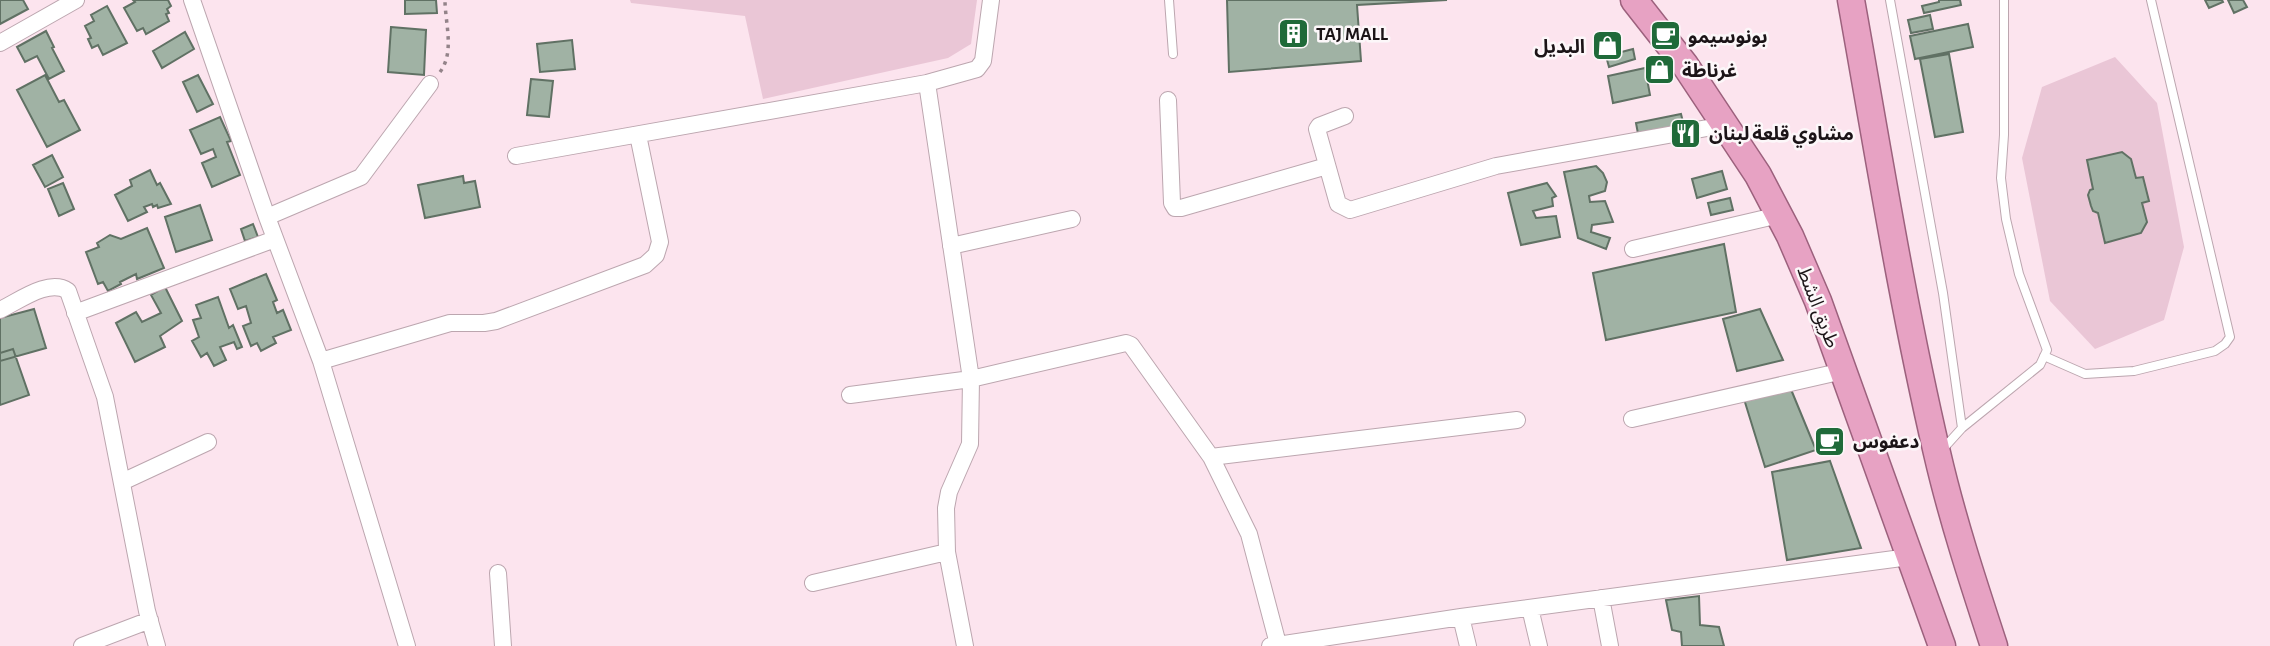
<svg xmlns="http://www.w3.org/2000/svg" width="2270" height="646" font-family="'Alegreya Sans','Noto Sans Arabic',sans-serif">
<style>
.green{fill:#eac6d6}
.building{fill:#a0b2a4;stroke:#607164;stroke-width:2}
.lines{fill:none;stroke-linecap:round;stroke-linejoin:round}
.service-casing{stroke:#bca6af;stroke-width:10}
.minor-casing{stroke:#bca6af;stroke-width:18}
.trunk-casing{stroke:#9c617d;stroke-width:29}
.path{stroke:#938389;stroke-width:3.5;stroke-dasharray:3.5 5;stroke-linecap:butt}
.service{stroke:#fff;stroke-width:8}
.minor{stroke:#fff;stroke-width:16}
.trunk{stroke:#e7a2c3;stroke-width:26}
.labels{text-anchor:middle;stroke-width:5;stroke-linejoin:round;paint-order:stroke}
.poi-label{font-size:19px;font-weight:bold;fill:#1b1417;stroke:#fcf7f9;text-anchor:start}
.street-label{font-size:19px;fill:#1b1417;stroke:#fcf7f9}
</style>
<rect width="100%" height="100%" fill="#fce4ee"/>
<path class="green" d="M630,0H977L971,44L948,58L763,99L745,16L631,3Z
M2115,57L2157,103L2184,247L2164,320L2095,349L2050,301L2022,158L2042,87Z"/>
<path class="building" d="M0,0H23L28,9L0,24Z
M133,0H168L171,6L167,9L169,13L166,14L169,21L146,34L143,28L137,31L124,8L135,2Z
M405,0H436L437,13L405,14Z
M1227,0H1447L1357,5L1361,61L1229,72Z
M1939,0H1960L1961,5L1924,13L1922,6L1939,2Z
M2205,0H2222L2223,2L2209,8Z
M2228,0H2243L2247,7L2234,13Z
M107,6L127,43L103,55L98,45L92,48L88,39L91,38L85,26L94,21L91,15Z
M1930,15L1933,29L1911,33L1908,20Z
M1968,24L1973,47L1915,59L1910,36Z
M391,27L426,30L424,75L388,72Z
M46,31L54,47L52,48L64,71L49,79L37,56L25,62L17,47Z
M185,32L194,49L162,68L153,51Z
M572,40L575,69L540,72L537,44Z
M1633,49L1635,59L1609,67L1606,56Z
M1949,54L1963,132L1935,137L1920,59Z
M1645,68L1650,95L1613,103L1608,76Z
M45,75L59,102L64,100L80,130L47,147L17,90Z
M198,75L213,104L197,112L183,82Z
M531,79L553,81L549,117L527,115Z
M1681,114L1685,130L1639,139L1636,123Z
M220,117L231,141L227,142L240,175L212,187L202,163L216,157L213,149L201,154L190,130Z
M2122,152L2131,159L2136,178L2143,177L2149,201L2142,203L2147,222L2141,233L2105,243L2098,213L2093,211L2091,206L2088,195L2090,190L2093,189L2087,160Z
M52,155L63,177L45,187L33,165Z
M1596,166L1603,173L1607,182L1605,191L1589,196L1590,202L1605,201L1613,222L1592,225L1591,232L1610,238L1606,249L1578,238L1564,172Z
M150,170L157,185L160,183L171,204L158,208L157,205L153,207L152,204L144,207L147,212L128,221L115,195L132,186L130,180Z
M1722,171L1727,189L1697,198L1692,179Z
M463,176L464,183L475,181L480,207L425,218L418,185Z
M63,183L74,209L59,216L48,189Z
M1547,183L1556,196L1552,198L1553,206L1533,211L1536,218L1556,216L1560,237L1521,245L1508,193Z
M1730,198L1733,210L1711,215L1708,203Z
M200,205L212,240L176,252L165,217Z
M253,224L258,237L245,241L241,229Z
M147,228L164,268L137,279L136,274L120,282L121,284L108,291L103,282L98,284L86,252L99,247L97,243L110,235L121,239Z
M1724,244L1736,312L1606,340L1593,273Z
M266,274L277,300L273,302L277,313L283,310L291,330L273,337L276,343L261,351L257,343L251,346L243,326L251,323L246,306L238,309L230,289Z
M165,287L182,321L160,336L165,347L135,362L116,323L136,312L142,322L161,313L151,295Z
M218,297L229,328L233,325L242,347L237,349L234,342L220,347L226,360L214,366L207,353L201,357L192,341L199,337L193,320L201,318L196,305Z
M34,309L46,348L0,361V318Z
M1760,309L1783,360L1737,371L1723,319Z
M13,349L29,395L0,405V353Z
M1790,387L1816,450L1765,467L1744,399Z
M1830,461L1861,548L1787,560L1772,472Z
M1699,596L1700,625L1719,627L1724,646H1682L1681,632L1672,630L1666,600Z"/>
<g class="lines">
<defs>
<path id="service" d="M1169,0L1173,54
M1890,0L1943,293L1962,428L1943,449
M2044,356L2085,374L2134,371L2215,351L2225,344L2230,337L2151,0
M1962,428L2040,365L2047,350L2019,274L2006,219L2001,178L2004,135V0"/>
<path id="minor" d="M192,0L267,217L321,361L407,646
M0,43L76,0
M927,83L971,379L970,444L949,492L946,508L947,552L965,646
M1168,100L1172,203L1175,208H1181L1327,166
M1345,116L1319,126L1317,129L1338,204L1350,210L1496,166L1724,125
M516,156L927,83L977,69L983,61L991,0
M267,217L361,177L430,84
M951,246L1072,219
M1633,249L1779,215
M0,310C19,301 49,278 68,291L105,397L147,611L157,646
M75,313L275,239
M321,361L450,323H484L496,321L645,265L656,255L660,242L638,135
M850,395L971,379L1126,343L1131,345L1211,457L1249,534L1278,644
M1632,419L1843,371
M1211,457L1517,420
M122,482L208,442
M498,573L503,646
M813,583L947,552
M1601,598L1610,646
M1530,608L1539,646
M1461,617L1468,646
M82,646L150,620
M1270,646L1461,617L1909,557"/>
<path id="trunk" d="M1634,0L1685,65L1758,175L1790,236L1818,301L1942,646
M1851,0C1878,151 1902,303 1937,453C1952,518 1973,582 1994,646"/>
</defs>
<use href="#service" class="service-casing"/>
<use href="#minor" class="minor-casing"/>
<use href="#trunk" class="trunk-casing"/>
<path class="path" d="M440,72C455,52 445,23 445,0"/>
<use href="#service" class="service"/>
<use href="#minor" class="minor"/>
<use href="#trunk" class="trunk"/>
</g>
<defs>
<symbol id="building-square" viewBox="-11 -11 22 22"><rect x="-9" y="-9" width="18" height="18" rx="4" fill="#1f6a39" stroke="#fcf7f9"/><path d="M-4-6H4V6H1V3H-1V6H-4ZM-2.5-4.3h1.7v1.8h-1.7ZM.8-4.3h1.7v1.8H.8ZM-2.5-1h1.7V.8h-1.7ZM.8-1h1.7V.8H.8Z" fill="#fff"/></symbol>
<symbol id="cafe-square" viewBox="-11 -11 22 22"><rect x="-9" y="-9" width="18" height="18" rx="4" fill="#1f6a39" stroke="#fcf7f9"/><path d="M-5.5-4.5H6V0H3Q3 3.5 0 3.5H-2.5Q-5.5 3.5-5.5 0ZM3-3.2v2h1.7v-2ZM-6 4.5H4V6H-6Z" fill="#fff"/></symbol>
<symbol id="shop-square" viewBox="-11 -11 22 22"><rect x="-9" y="-9" width="18" height="18" rx="4" fill="#1f6a39" stroke="#fcf7f9"/><path d="M-5-2.5h2.3a2.7 3.5 0 0 1 5.4 0H5L5.5 6h-11ZM-1.5-2.5h3a1.5 2.3 0 0 0-3 0Z" fill="#fff"/></symbol>
<symbol id="restaurant-square" viewBox="-11 -11 22 22"><rect x="-9" y="-9" width="18" height="18" rx="4" fill="#1f6a39" stroke="#fcf7f9"/><path d="M-5-6h1v4h1v-4h1v4h1v-4h1v5L-1.5 .5V6h-2V.5L-5-1ZM5-6V6H3V1.5H1.5Q1.5-4 5-6Z" fill="#fff"/></symbol>
</defs>
<g fill-rule="evenodd">
<use href="#building-square" x="1276" y="16" width="35" height="35"/>
<use href="#cafe-square" x="1648" y="18" width="35" height="35"/>
<use href="#shop-square" x="1590" y="28" width="35" height="35"/>
<use href="#shop-square" x="1642" y="52" width="35" height="35"/>
<use href="#restaurant-square" x="1668" y="116" width="35" height="35"/>
<use href="#cafe-square" x="1812" y="424" width="35" height="35"/>
</g>
<g class="labels">
<g class="poi-label">
<text x="1316" y="40">TAJ MALL</text>
<text x="1688" y="43">بونوسيمو</text>
<text x="1585" y="53" text-anchor="end">البديل</text>
<text x="1682" y="77">غرناطة</text>
<text x="1709" y="140">مشاوي قلعة لبنان</text>
<text x="1853" y="448">دعفوس</text>
</g>
<g class="street-label">
<text transform="translate(1819 307) rotate(69)" y="7">طريق الشط</text>
</g>
</g>
</svg>
